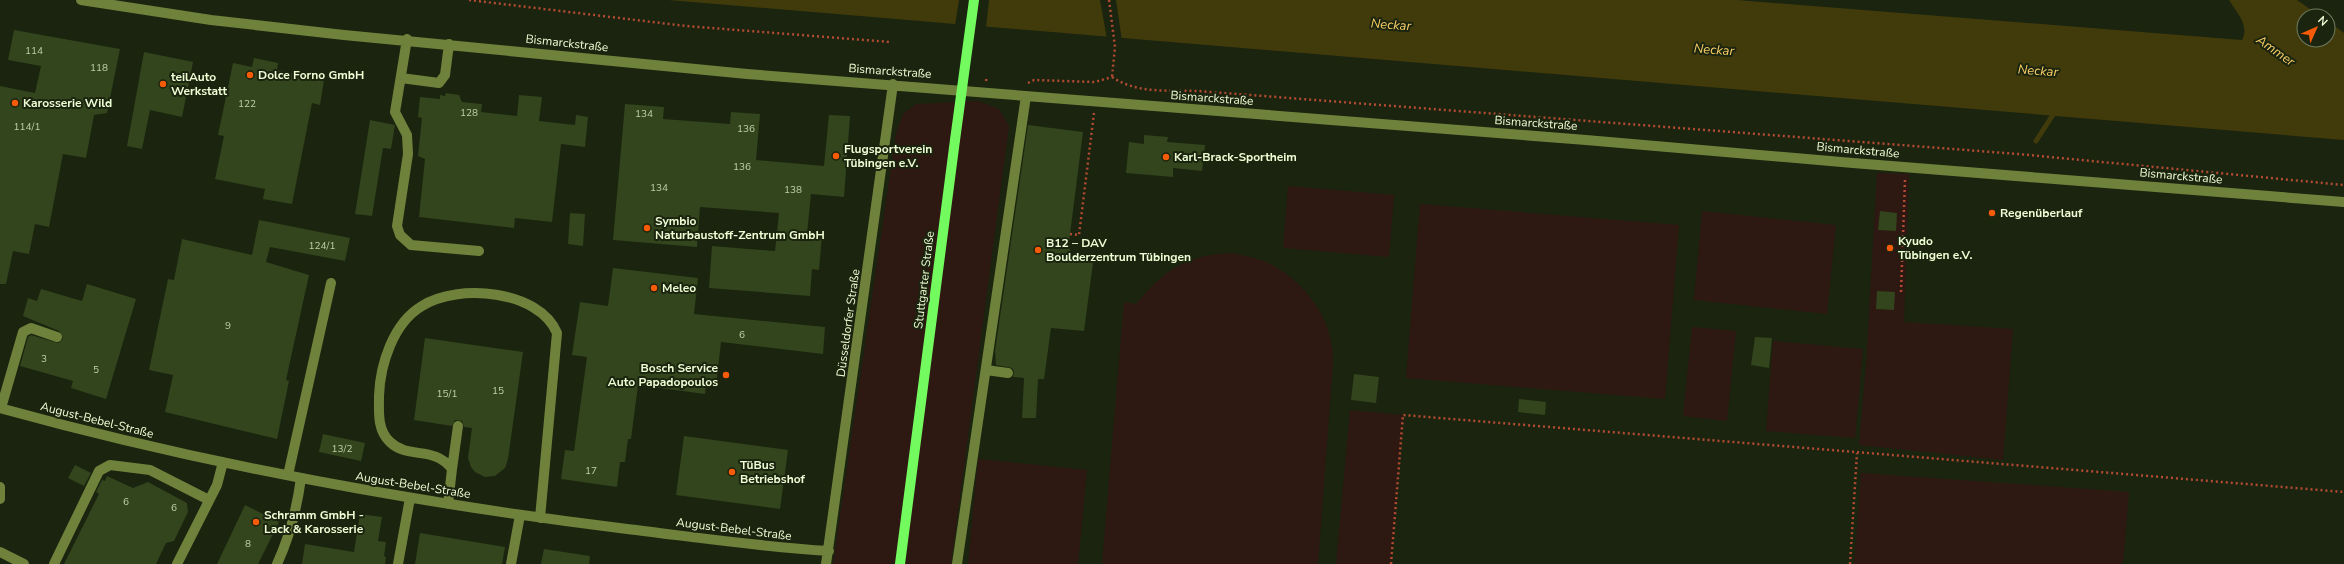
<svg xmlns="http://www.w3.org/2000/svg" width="2344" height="564" font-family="'Nunito Sans',sans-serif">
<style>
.green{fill:#2e1812}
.water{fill:#413b0c}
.pier{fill:#1b240f}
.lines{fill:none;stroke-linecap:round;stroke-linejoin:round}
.stream{stroke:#413b0c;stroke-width:5}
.building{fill:#32451c}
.path{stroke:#b34b33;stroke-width:2.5;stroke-dasharray:2 3;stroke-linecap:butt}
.minor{stroke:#6e823c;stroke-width:10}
.major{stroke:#72fa5f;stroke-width:10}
.major-bridge{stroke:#72fa5f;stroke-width:10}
.poi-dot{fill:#f65b08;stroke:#1b240f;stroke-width:1.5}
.labels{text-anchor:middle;stroke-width:4;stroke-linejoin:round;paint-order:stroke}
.number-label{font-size:10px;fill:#bfd0a6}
.street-label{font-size:12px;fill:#eefed4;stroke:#1b240f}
.poi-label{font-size:12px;font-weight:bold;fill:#eefed4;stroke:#1b240f;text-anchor:start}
.water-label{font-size:13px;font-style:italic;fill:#facf65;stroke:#1b240f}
</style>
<rect width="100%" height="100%" fill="#1b240f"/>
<path class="green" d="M978,101L999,109L1009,126L951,564H833L896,133L903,114L916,104Z
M1877,173L1909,174L1904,322L2013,329L2003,460L1859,445L1866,366Z
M1288,186L1394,195L1389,257L1283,248Z
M1420,204L1679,225L1665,399L1406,378Z
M1702,211L1836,225L1827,314L1694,300Z
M1232,253C1245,256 1259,258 1270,264C1307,283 1334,321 1333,363L1318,564H1102L1124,302L1136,304C1164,270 1186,255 1232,253Z
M1692,327L1736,331L1727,421L1683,416Z
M1773,341L1863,349L1855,438L1766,431Z
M1350,410L1403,415L1391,564H1336Z
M978,459L1087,470L1078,564H968Z
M1861,473L2129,492L2123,564H1854Z"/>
<path class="water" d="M668,0H1737L2242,40C2250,25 2236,12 2229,0H2297L2320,16H2304V40H2328V21L2344,33V140Z"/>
<path class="pier" d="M959,0H989L986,28L955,25Z
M1100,0H1116L1122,41L1107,39Z"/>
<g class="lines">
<path class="stream" d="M2036,141L2056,110"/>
</g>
<path class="building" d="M14,30L120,49L107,113L94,115L86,158L63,154L49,227L35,224L29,254L13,251L6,284H0V86L35,93L41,66L8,60Z
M144,52L193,62L182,117L150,110L142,149L127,146Z
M254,58L278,63L277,70L324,80L320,105L312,103L292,204L263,199L265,189L215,179L224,136L218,135L233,63L252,67Z
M446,93L459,95L462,102L482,104L481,112L517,116L519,95L542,97L539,121L575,125L576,115L588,117L585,147L561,144L552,222L515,218L514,228L419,217L425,159L418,156L422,118L418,117L420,97L440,99V95L445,96Z
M625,104L664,107L663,119L730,124L731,112L760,114L756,160L824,166L829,115L850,116L844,197L811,194L807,234L822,235L819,270L812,269L810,296L709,288L712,246L775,251L779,213L700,207L697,247L613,240Z
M370,120L395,125L391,149L383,148L372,216L355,214Z
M1028,125L1083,132L1069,242L1071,258L1093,263L1084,331L1051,328L1044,379H1038L1036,418H1022L1024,378L1013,377L1014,371L1012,368L996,365L995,351Z
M1144,135L1168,137L1167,142L1205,145L1202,171L1173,168V177L1126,173L1129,142L1144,144Z
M1880,211L1897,213L1896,231L1878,230Z
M570,213L585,214L583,246L568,244Z
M259,220L350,238L345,261L270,247L266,262L309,275L286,380L289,381L277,439L165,412L173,375L149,370L168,279L174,280L182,239L252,255Z
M613,268L698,278L694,314L825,327L823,354L721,342L716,386L706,385L705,394L638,385L631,439H628L625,462H620L617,487L561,479L565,450L574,451L587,357L572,355L580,302L608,306Z
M87,284L136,299L106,399L71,388L73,381L20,366L28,337L31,335L58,343L63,339L59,331L23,316L28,298L37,301L41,289L82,301Z
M1877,291L1895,292L1894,310L1876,309Z
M1755,337L1772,338L1769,368L1751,365Z
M425,338L523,352L508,459L505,468L495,476L485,477L475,472L471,467L468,458L472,428L464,427L462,421L455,420L452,426L414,420Z
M1354,374L1379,377L1376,403L1351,400Z
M1519,399L1546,402L1545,415L1518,412Z
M323,434L365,443L361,461L319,452Z
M684,436L788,450L780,509L676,495Z
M75,465L91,473L84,486L68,478Z
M107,476L133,488L148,482L187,503L188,512L174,541L166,543L156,564H64L99,494L96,492L102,480L105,481Z
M245,505L279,522L258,564H217Z
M360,514L382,517L378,541L386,542L384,556L386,557L385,564H302L305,544L354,552Z
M420,533L505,547L502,564H415Z
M544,549L590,556L589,564H541Z"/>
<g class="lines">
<path class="path" d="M469,0L686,26L890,42
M1109,0L1115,47L1112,77
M1112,77C1137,94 1168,90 1198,91L2018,154L2344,185
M986,81L987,76
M1028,83L1034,80L1095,82L1112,77
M1070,234L1079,235L1094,113
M1901,292L1905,180
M1391,564L1403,415L2344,492
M1850,564L1857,453"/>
<path class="minor" d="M81,0L211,20L344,35L747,74L1586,140L1853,163L2344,202
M407,39L395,112L407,135L408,154L397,226L400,235L411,245L479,251
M401,78L439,83L445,75L449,44
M986,370L1008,373
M0,408C206,465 416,503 627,529C694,537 761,547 829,551
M1,408L23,332L31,328L57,337
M452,469L458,426
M288,475L331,283
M0,487V499
M448,504L452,469C433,445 409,460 390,442C377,430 379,412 379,396C380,365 393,323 422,306C458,283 539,290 557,333L540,518
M0,552L24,564
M54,564L99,471L110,465L150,470L209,500
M177,564L217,485L223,462
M277,564C290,536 297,508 301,478
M398,564L410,498
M511,564L520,515
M826,564L893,84
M957,564L1026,96"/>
<path class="major" d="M900,564L955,140"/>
<path class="major-bridge" d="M955,140L974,0"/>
</g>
<g class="poi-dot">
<circle cx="250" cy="75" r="4"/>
<circle cx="163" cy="84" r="4"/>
<circle cx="15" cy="103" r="4"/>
<circle cx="836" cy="156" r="4"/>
<circle cx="1166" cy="157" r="4"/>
<circle cx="1992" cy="213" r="4"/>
<circle cx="647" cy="228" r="4"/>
<circle cx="1890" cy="248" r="4"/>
<circle cx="1038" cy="250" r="4"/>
<circle cx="654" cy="288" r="4"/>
<circle cx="726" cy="375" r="4"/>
<circle cx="732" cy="472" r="4"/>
<circle cx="256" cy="522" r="4"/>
</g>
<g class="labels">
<g class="number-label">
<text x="34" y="54">114</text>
<text x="99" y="71">118</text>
<text x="247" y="107">122</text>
<text x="469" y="116">128</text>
<text x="644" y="117">134</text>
<text x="27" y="130">114/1</text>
<text x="746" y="132">136</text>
<text x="742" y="170">136</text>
<text x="659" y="191">134</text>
<text x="793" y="193">138</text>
<text x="322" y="249">124/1</text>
<text x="228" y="329">9</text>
<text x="742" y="338">6</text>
<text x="44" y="362">3</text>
<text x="96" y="373">5</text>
<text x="498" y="394">15</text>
<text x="447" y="397">15/1</text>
<text x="342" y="452">13/2</text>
<text x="591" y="474">17</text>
<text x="126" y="505">6</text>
<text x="174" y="511">6</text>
<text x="248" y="547">8</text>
</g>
<g class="street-label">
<text transform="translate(567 43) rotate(6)" y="4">Bismarckstraße</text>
<text transform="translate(890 71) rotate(4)" y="4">Bismarckstraße</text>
<text transform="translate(1212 98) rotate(4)" y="4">Bismarckstraße</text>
<text transform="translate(1536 123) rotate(4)" y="4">Bismarckstraße</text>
<text transform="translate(1858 150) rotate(5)" y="4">Bismarckstraße</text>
<text transform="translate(2181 176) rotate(5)" y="4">Bismarckstraße</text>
<text transform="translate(924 280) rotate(-83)" y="4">Stuttgarter Straße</text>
<text transform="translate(848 323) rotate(-82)" y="4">Düsseldorfer Straße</text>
<text transform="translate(97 420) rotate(14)" y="4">August-Bebel-Straße</text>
<text transform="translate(413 485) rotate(9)" y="4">August-Bebel-Straße</text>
<text transform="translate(734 529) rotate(7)" y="4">August-Bebel-Straße</text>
</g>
<g class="poi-label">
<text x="258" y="79">Dolce Forno GmbH</text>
<text x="171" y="81">teilAuto<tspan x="171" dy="14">Werkstatt</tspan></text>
<text x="23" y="107">Karosserie Wild</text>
<text x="844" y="153">Flugsportverein<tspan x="844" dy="14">Tübingen e.V.</tspan></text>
<text x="1174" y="161">Karl-Brack-Sportheim</text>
<text x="2000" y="217">Regenüberlauf</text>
<text x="655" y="225">Symbio<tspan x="655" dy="14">Naturbaustoff-Zentrum GmbH</tspan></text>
<text x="1898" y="245">Kyudo<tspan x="1898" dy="14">Tübingen e.V.</tspan></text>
<text x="1046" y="247">B12 – DAV<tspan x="1046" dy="14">Boulderzentrum Tübingen</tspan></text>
<text x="662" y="292">Meleo</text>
<text x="718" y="372" text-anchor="end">Bosch Service<tspan x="718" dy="14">Auto Papadopoulos</tspan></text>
<text x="740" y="469">TüBus<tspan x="740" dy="14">Betriebshof</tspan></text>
<text x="264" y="519">Schramm GmbH -<tspan x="264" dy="14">Lack &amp; Karosserie</tspan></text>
</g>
<g class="water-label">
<text transform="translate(1391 24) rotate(4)" y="5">Neckar</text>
<text transform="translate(1714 49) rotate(4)" y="5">Neckar</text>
<text transform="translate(2276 50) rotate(35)" y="5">Ammer</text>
<text transform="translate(2038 70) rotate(4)" y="5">Neckar</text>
</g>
</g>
<g transform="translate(2316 28) rotate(45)"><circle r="19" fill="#1b240f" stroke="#6f7b5e"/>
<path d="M0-3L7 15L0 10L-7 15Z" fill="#f65b08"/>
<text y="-6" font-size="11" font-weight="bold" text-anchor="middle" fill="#eefed4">N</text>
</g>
</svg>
